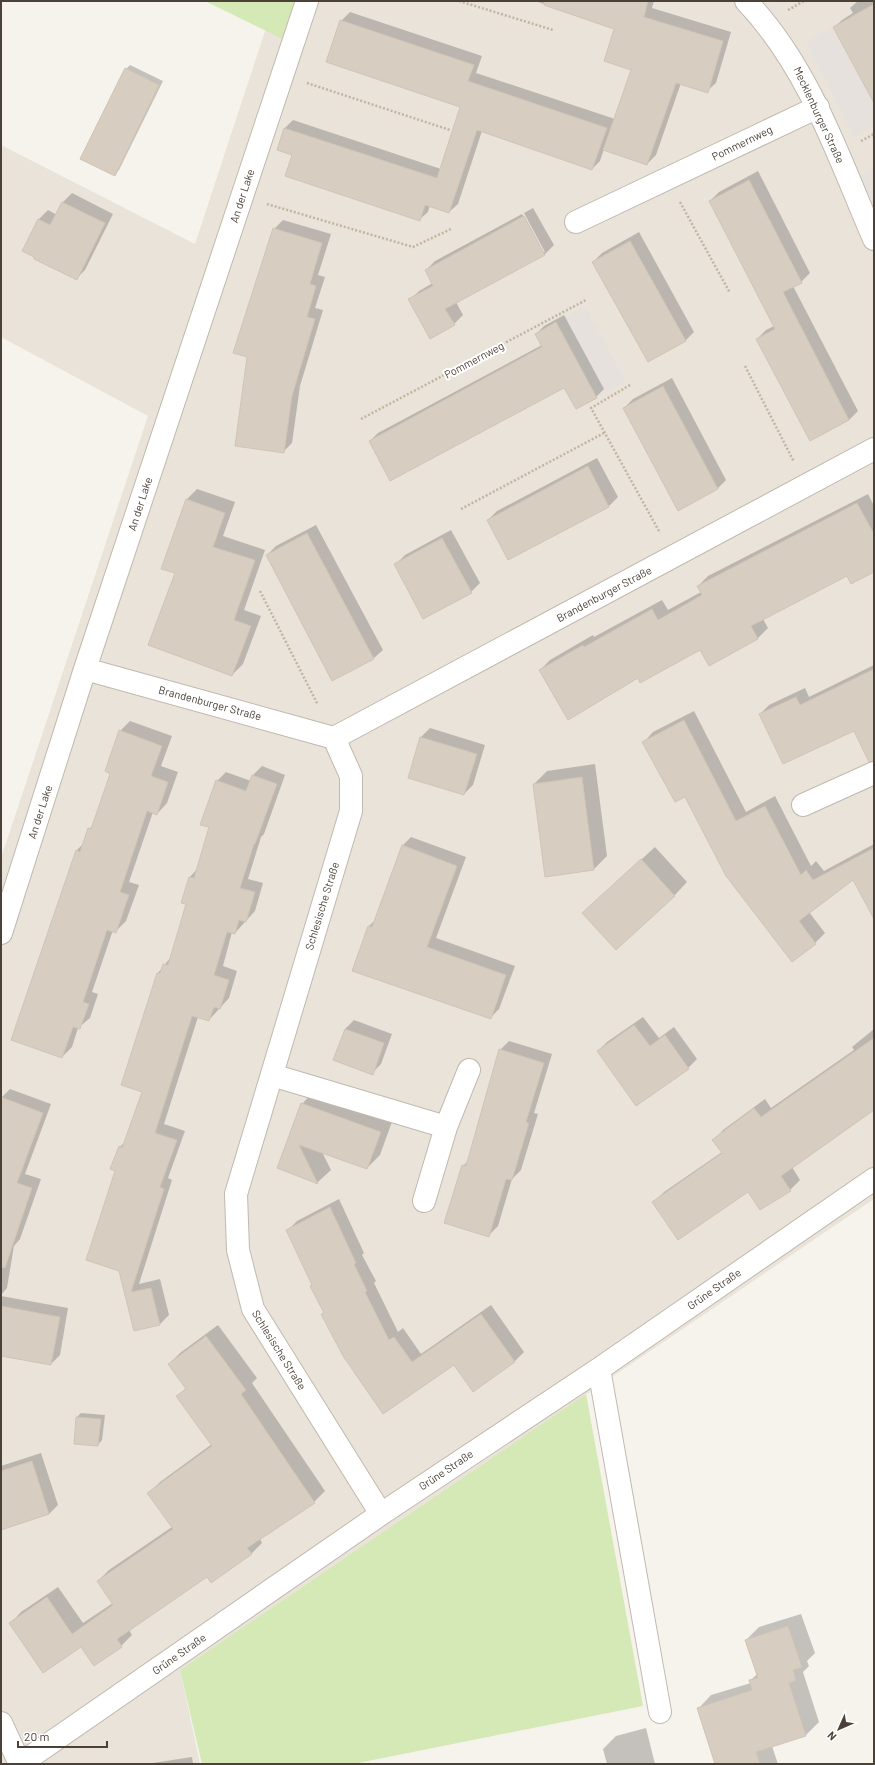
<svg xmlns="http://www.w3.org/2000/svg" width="875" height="1765" font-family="Barlow,sans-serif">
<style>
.residential{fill:#e9e3da}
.industrial{fill:#e6e1dd}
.green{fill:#d5e9b6}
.shadow{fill:#0003}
.building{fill:#d7cdc1;stroke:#d2c4b4}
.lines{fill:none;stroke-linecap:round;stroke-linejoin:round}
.minor-casing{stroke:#c1b9ae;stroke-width:24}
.path{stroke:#c3b4a0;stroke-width:2.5;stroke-dasharray:2 2;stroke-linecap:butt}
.minor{stroke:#fff;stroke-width:22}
.labels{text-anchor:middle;stroke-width:4;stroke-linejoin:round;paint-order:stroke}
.street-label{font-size:11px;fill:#4a4239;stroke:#fff}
</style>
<rect width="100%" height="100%" fill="#f6f2ec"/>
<path class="residential" d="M275,1H874V1199L180,1670L200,1764H1V858L148,416L1,337V145L195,244Z"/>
<path class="industrial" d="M853,17L874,57V126L854,137L806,41Z
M874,169V205L859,177Z
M585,306L626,382L576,409L535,334Z"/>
<path class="green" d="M205,1H307L293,44Z
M586,1394L643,1706L353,1764H202L180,1670Z"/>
<path class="shadow" d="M535,1H654L652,8L731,32L716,83L707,91L681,83L656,155L647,164L604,149L600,161L592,169L482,131L458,204L449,212L430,205L428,212L419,220L293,155L278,149L285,128L293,120L441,169L462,106L341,21L350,12L482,56L476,73L615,119L632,69L615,28Z
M858,1H874V101L834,28L842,20L853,13L850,8Z
M130,65L163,81L119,170L114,175L126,69Z
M758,171L810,273L801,282L793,286L858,411L849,420L810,440L757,339L766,330L774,326L710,201L719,192Z
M72,193L113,214L85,270L76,279L24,250L39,219L48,210L57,215L63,202Z
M533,208L554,245L545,254L456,302L463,315L454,324L410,300L419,291L433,283L426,270L435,261L522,214L543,252H545L524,213Z
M283,220L331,234L318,275L325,277L315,308L323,310L300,386L292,443L283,452L248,356L274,229Z
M639,232L694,332L685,341L593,262L602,253Z
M564,315L604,389L596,397L564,386L370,441L378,433L542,345L536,334L544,326Z
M672,378L726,480L717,489L624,408L633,399Z
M597,458L618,497L609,506L509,559L488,520L497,511Z
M197,489L235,502L223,536L265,550L244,610L261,616L243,664L232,675L176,573L186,500Z
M868,494L874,506V571L847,575L763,619L768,628L758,638L709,665L700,649L638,677L540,670L550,660L593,635L594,637L662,600L668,610L701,592L698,586L708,576Z
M316,525L383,650L374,658L267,555L276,546Z
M451,530L480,583L471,592L396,564L405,555Z
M874,665V731L854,730L760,714L769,705L805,688L809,697Z
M694,711L746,812L775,796L811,866L816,861L824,871L874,844V904L853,879L809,912L825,933L815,943L685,795L644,742L653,732Z
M130,721L172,736L161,766L178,772L167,803L157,814L153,812L129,882L139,885L126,921L116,931L113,930L92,992L98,994L90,1018L78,1028L72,1047L62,1057L76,851L83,844L89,829L94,824L112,773L120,731Z
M430,728L485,745L473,785L464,794L421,737Z
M595,764L607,856L594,869L534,784L547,771Z
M262,766L285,775L264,834L261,837L248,879L263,883L255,911L235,933L232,932L223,966L237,971L229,998L209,1020L198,1017L164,1124L185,1131L168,1178L172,1180L139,1284L160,1279L169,1315L160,1324L135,1330L116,1170L120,1147L126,1140L143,1091L158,973L171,957L187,903L183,902L190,877L197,869L210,827L217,781L226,772L251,781L253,775Z
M411,837L466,857L436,938L515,966L499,1009L490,1018L354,970L369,926L375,920L402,846Z
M655,847L687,882L674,896L583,913Z
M643,1017L659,1038L674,1027L697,1059L688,1068L598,1051L607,1042Z
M354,1020L392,1034L381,1064L372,1073L345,1029Z
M874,1029V1109L792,1167L800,1180L790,1190L761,1209L748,1190L654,1202L664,1192L722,1152L714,1140L723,1130L765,1099L771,1108L854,1050L852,1047Z
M509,1041L552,1054L534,1113L538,1114L521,1170L512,1179L498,1226L489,1235L463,1166L469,1160L500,1050Z
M10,1089L51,1104L25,1174L41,1179L20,1239L14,1246L7,1288L1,1295V1098Z
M315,1090L393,1119L380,1155L367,1168L322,1152L331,1170L318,1182L278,1168L302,1104Z
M339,1199L364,1253L362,1255L376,1281L374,1283L398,1332L403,1328L421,1354L491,1305L524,1352L515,1361L473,1390L454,1363L383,1412L324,1313L288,1230L297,1221Z
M1,1296L68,1308L60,1355L51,1364L1,1355Z
M218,1325L257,1378L252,1383L325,1491L314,1502L260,1539L262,1543L251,1554L207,1576L129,1630L132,1635L121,1646H81L10,1624L21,1612L58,1587L83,1623L113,1603L98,1581L109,1570L172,1527L149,1493L160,1482L212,1444L178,1396L186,1388L169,1364L180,1353Z
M81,1413L105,1415L102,1440L98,1445L75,1443L77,1417Z
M41,1453L58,1505L49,1514L1,1529V1466Z
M801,1614L815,1653L807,1661L809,1666L803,1672L819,1722L806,1735L772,1746L778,1764H716L698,1709L711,1695L751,1683L750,1681L757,1674L746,1640L759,1627Z
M646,1728L655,1764H607L603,1749L616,1736Z
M192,1757L193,1764H146Z"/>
<path class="building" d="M544,1H648L644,17L723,41L708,93L676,83L647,165L603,150L631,70L604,61L614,29L544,5Z
M874,4V103L833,27Z
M340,20L474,65L468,81L607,128L592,170L477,130L449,213L425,205L420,221L285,176L292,155L277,150L284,128L437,178L460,107L326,62Z
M125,68L159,85L115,176L80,159Z
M749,180L802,283L783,292L849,420L810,441L756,339L775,329L709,201Z
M62,202L105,223L77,280L34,259V257L22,251L38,219L50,225Z
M524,216L545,255L445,309L455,325L430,339L408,299L433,286L425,270Z
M273,228L322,243L310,284L316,286L307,317L315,319L292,396L284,453L235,446L247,357L233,353Z
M630,241L686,341L648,362L592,262Z
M556,322L597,398L576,409L564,388L390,481L369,441L542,347L535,334Z
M663,386L718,489L678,511L623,408Z
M588,466L609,507L508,560L487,520Z
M186,499L225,513L213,547L255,560L234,620L251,626L232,676L148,645L175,573L161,569Z
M857,503L874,534V572L851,584L847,576L751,626L758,639L709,666L700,650L640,683L638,678L568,720L539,670L583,645L584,647L652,609L658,620L702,595L697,586Z
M307,533L374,659L332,681L266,555Z
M442,538L472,593L423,619L394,564Z
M874,669V761L869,762L854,731L783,764L759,714L796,697L800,705Z
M684,720L736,821L765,806L801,875L806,870L813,880L874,848V919L853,880L799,921L816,944L792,962L726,876L685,797L675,802L642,742Z
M119,730L162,746L151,776L168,782L157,815L147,811L120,892L129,895L116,933L107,930L83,1002L89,1004L80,1029L73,1027L62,1058L11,1040L76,850L80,852L88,828L91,829L110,774L105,771Z
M420,737L477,754L464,795L408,778Z
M252,775L277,784L255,844H254L240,888L255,892L246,922L239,920L235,934L227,932L214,975L229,980L220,1009L214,1007L209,1021L192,1016L155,1133L177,1140L160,1187L164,1189L131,1292L151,1288L160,1325L134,1331L119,1271L86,1260L115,1171L110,1169L119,1146L122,1148L142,1092L121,1085L157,973H160L163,964L168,965L186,904L181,903L189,877L194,878L209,827L200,825L216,780L246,791Z
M582,777L594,870L545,877L533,784Z
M402,845L457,866L427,947L506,975L491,1019L352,971L368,926L372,927Z
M641,859L675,896L616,950L582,913Z
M634,1025L650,1046L665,1035L689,1069L636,1106L597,1051Z
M345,1029L384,1043L373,1075L333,1060Z
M874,1038V1110L781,1176L791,1191L760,1210L748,1192L678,1240L652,1202L722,1153L712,1140L754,1108L761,1117Z
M499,1049L544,1063L526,1122L529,1123L512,1180L506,1179L489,1237L444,1223L462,1165L466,1166Z
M1,1097L43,1113L17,1183L32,1188L5,1268L1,1267Z
M301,1103L381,1132L367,1169L299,1145L318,1184L277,1168Z
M330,1207L356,1263L354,1264L367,1291L365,1292L389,1340L394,1337L412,1362L481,1314L515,1362L473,1392L454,1365L383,1414L343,1356L321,1314L324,1313L310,1286L312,1285L286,1230Z
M1,1306L60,1317L51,1365L1,1356Z
M206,1336L246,1390L241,1394L315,1503L247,1548L252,1554L211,1583L207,1577L117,1639L122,1647L94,1666L81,1647L43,1673L9,1623L47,1597L72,1634L113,1605L97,1581L173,1529L147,1493L212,1446L176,1396L186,1389L168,1364Z
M76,1417L101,1419L98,1446L74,1444Z
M32,1461L49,1514L1,1530V1471Z
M788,1626L802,1667L793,1670L796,1681L789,1683L806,1736L756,1752L760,1764H715L697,1708L752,1690L749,1680L758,1678L745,1640Z"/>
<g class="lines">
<defs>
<path id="minor" d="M746,1C809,67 838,156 874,239
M576,222L818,107
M85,669L334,738L874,449
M334,738L351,776V811L236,1194L238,1250L253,1309L381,1514
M803,805L874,773
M1,933L85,669L307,1
M272,1075L446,1127L424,1201
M446,1127L469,1070
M599,1369L660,1712
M1,1723L20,1764
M20,1764L381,1514L599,1369L874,1179"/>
</defs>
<use href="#minor" class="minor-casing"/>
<path class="path" d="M459,1L553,30
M788,10L804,1
M307,83L450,130
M861,141L874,134
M680,202L730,293
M267,204L413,247L451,229
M745,366L794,462
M630,385L591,408L660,533
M361,419L586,300
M461,509L604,433
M260,591L318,705"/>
<use href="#minor" class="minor"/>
</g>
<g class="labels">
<g class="street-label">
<text transform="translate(819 115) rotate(65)" y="4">Mecklenburger Straße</text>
<text transform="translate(742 143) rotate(-26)" y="4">Pommernweg</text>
<text transform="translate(242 196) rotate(-72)" y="4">An der Lake</text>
<text transform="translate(474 360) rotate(-28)" y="4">Pommernweg</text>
<text transform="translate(140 504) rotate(-72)" y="4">An der Lake</text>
<text transform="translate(604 594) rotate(-28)" y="4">Brandenburger Straße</text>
<text transform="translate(210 703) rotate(15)" y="4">Brandenburger Straße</text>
<text transform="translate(40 812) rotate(-72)" y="4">An der Lake</text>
<text transform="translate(322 906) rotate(-73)" y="4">Schlesische Straße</text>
<text transform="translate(714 1289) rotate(-35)" y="4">Grüne Straße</text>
<text transform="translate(279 1350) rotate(58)" y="4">Schlesische Straße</text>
<text transform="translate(446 1470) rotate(-34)" y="4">Grüne Straße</text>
<text transform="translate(179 1654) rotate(-35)" y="4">Grüne Straße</text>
</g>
</g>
<rect width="875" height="1765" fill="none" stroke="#4a4239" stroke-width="4"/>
<g transform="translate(839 1729) rotate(225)" stroke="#ffffff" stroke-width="3" paint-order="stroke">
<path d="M0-3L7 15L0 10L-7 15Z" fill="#4a4239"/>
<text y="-6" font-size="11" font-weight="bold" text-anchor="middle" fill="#4a4239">N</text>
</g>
<path d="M18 1741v6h89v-6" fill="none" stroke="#4a4239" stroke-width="2"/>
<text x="24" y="1741" font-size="12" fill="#4a4239" stroke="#ffffff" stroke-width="3" paint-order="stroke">20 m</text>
</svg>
